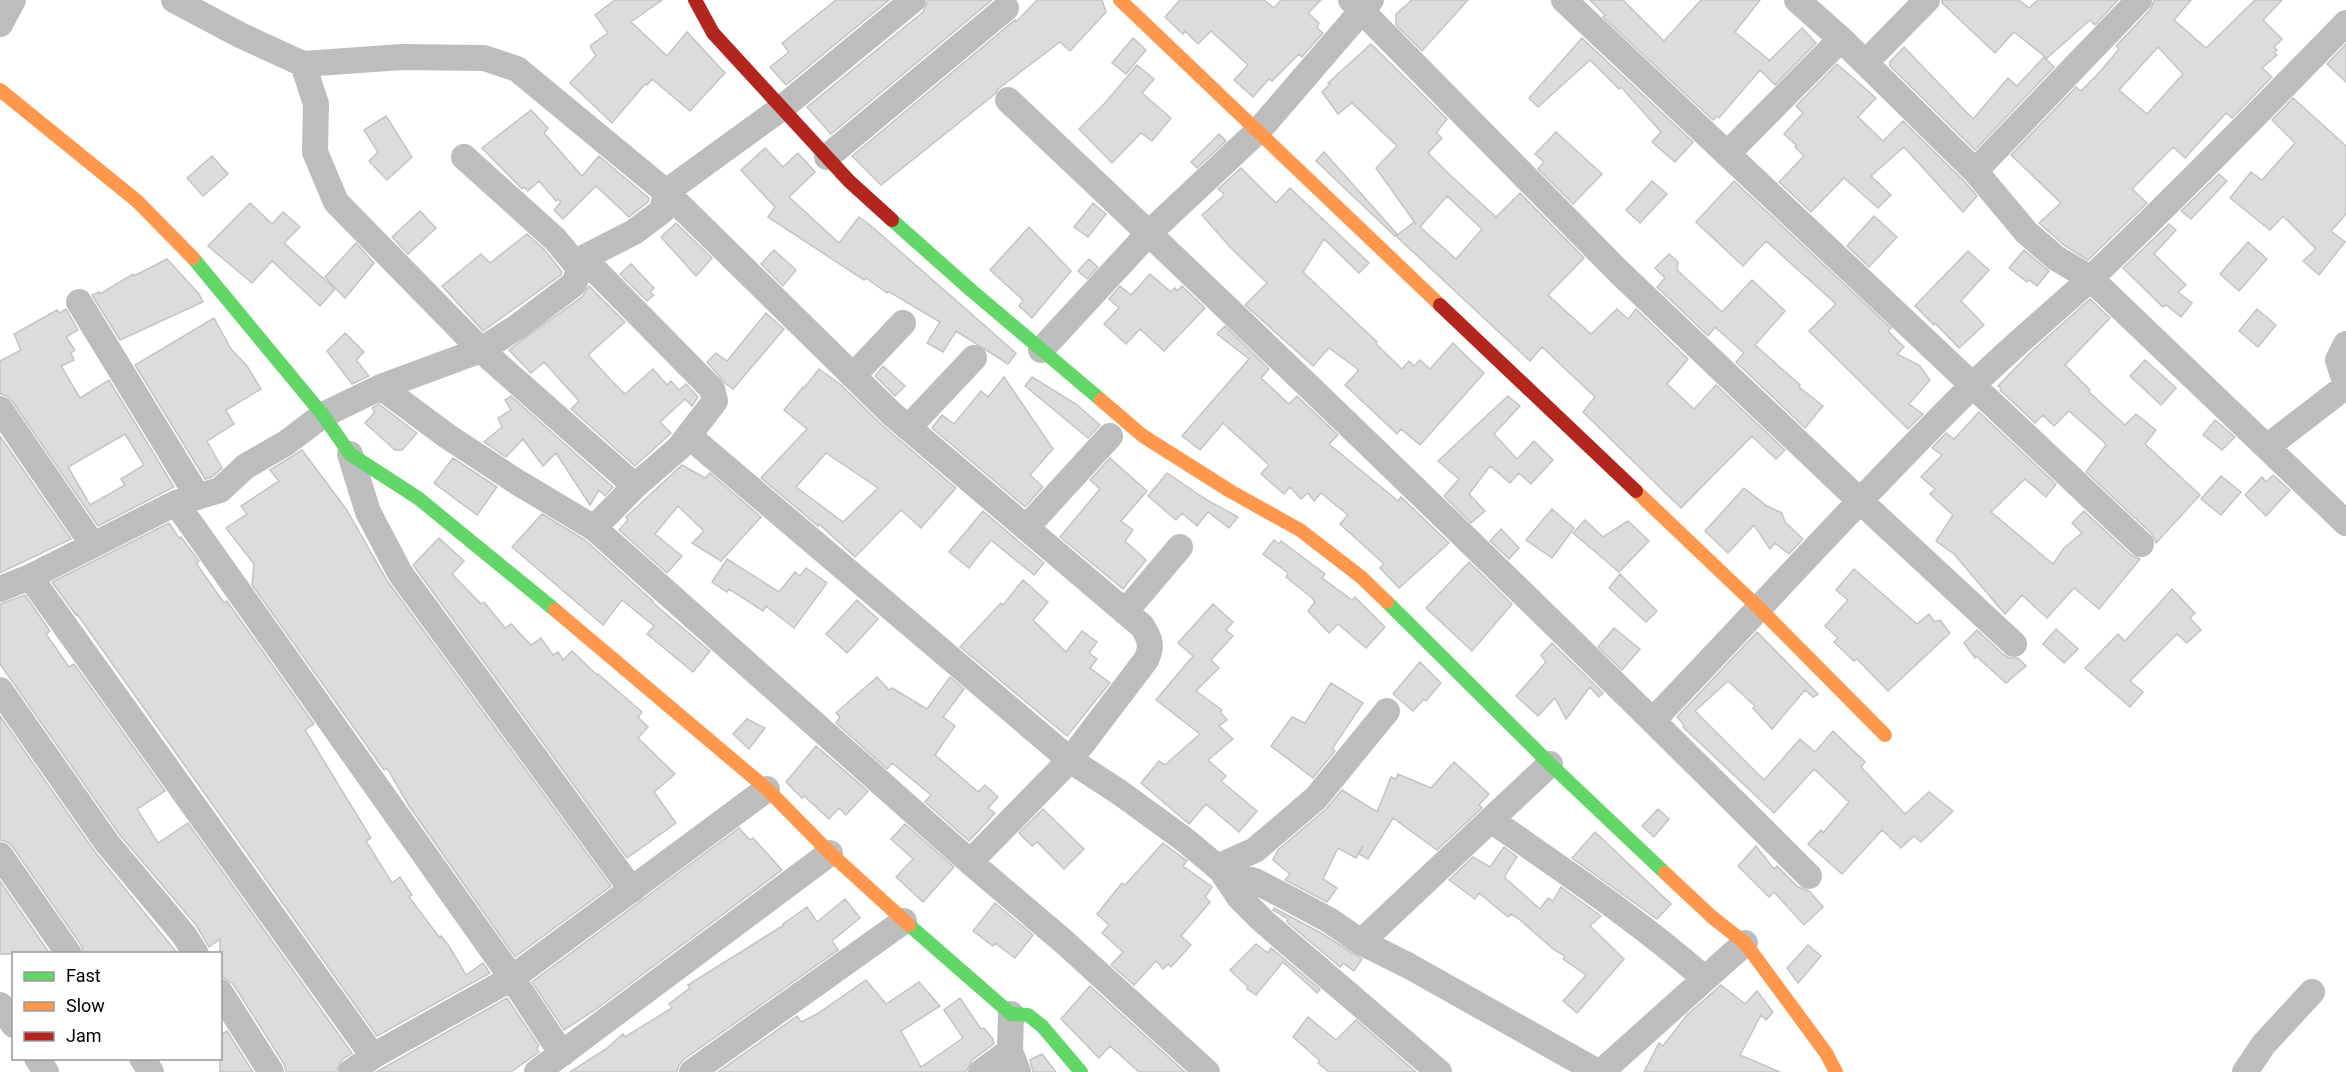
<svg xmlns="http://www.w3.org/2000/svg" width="2346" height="1072" font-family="Roboto,sans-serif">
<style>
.building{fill:#dcdcdc;stroke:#c4c4c4;stroke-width:1.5;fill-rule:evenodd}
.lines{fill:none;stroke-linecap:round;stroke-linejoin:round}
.street{stroke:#bdbdbd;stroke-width:26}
.fast{stroke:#63d668;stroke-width:14}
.slow{stroke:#ff974d;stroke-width:14}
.jam{stroke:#b3261e;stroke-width:14}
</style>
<rect width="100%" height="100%" fill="#fff"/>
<path class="building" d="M615,0H662L631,22L667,56L687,32L725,73L690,111L652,79L647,85L645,84L612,123L570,83L596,56L590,46L608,33L595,15Z
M836,0H889L786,85L770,67L789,52L782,43Z
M928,0H992L831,134L807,107L923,12Z
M1037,0H1102L1106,12L1070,51L1060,42L998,89L995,94L881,185L852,156L1015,20L1016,22Z
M1180,0H1264L1274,8L1281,0H1321L1308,13L1319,23L1317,28L1323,33L1302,57L1299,54L1272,81L1269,79L1253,97L1234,80L1248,65L1211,31L1198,44L1185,31L1183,34L1165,17Z
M1412,0H1468L1422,51L1396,25V14Z
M1590,0H1623L1664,41L1701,0H1760L1735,32L1769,60L1768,62L1802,28L1816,43L1775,85L1760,70L1719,118L1717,116L1713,120L1603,17L1605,15Z
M1942,0H2019L2029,8L2038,0H2118L2095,25L2090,20L2047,58L2014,32L1995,53L1942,3Z
M2154,0H2191L2174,20L2206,48L2255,0H2282L2263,20L2282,39L2274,47L2277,50L2274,52L2277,55L2262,68L2272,77L2232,118L2226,113L2185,158L2173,147L2132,189L2147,203L2088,260L2065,246L2039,223L2061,203L2011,155L2076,87L2081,91L2099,73L2119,49L2116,46L2150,10ZM2158,47L2183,74L2147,114L2119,90Z
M1133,38L1146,50L1126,74L1112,63Z
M1582,38L1693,142L1675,162L1652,142L1661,132L1621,87L1619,89L1590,60L1538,107L1529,98Z
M1371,44L1447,119L1436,133L1442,138L1428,153L1450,175L1496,217L1520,193L1584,258L1548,295L1591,334L1617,309L1628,319L1636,309L1688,359L1667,384L1694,409L1716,385L1785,450L1776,459L1752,436L1681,508L1583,412L1595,397L1542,347L1530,361L1396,236L1414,222L1416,224L1376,168L1397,146L1352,103L1338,114L1322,92L1330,84L1328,83ZM1447,196L1482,229L1456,259L1420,227Z
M2346,44V82L2327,64Z
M1904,47L1973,119L2008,78L2017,86L2044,57L2054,67L1975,150L1890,66V62Z
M1837,64L1876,98L1858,117L1883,141L1903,121L1964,181L1977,196L1963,212L1904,147L1871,176L1891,195L1878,208L1844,178L1811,212L1779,182L1804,156L1795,147L1797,146L1784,134L1803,113L1796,106Z
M1137,65L1154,79L1142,93L1171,118L1152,141L1141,133L1112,163L1079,129L1105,103Z
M2293,98L2346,146V214L2331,231L2345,242L2319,275L2303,261L2316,249L2283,216L2270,230L2230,198L2251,172L2262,180L2295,143L2272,120Z
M531,110L548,128L544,133L582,176L599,156L649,198L648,202L629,217L596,186L563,219L554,210L561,202L558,199L556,201L539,181L528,191L524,187L522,189L482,148Z
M386,116L412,157L387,180L369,161L378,152L364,130Z
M1556,132L1602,174L1573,204L1538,169L1544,162L1535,154Z
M1219,134L1226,141L1197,168L1191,162Z
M765,148L783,167L798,153L815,172L789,197L839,243L859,217L870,225L1016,353L1008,364L956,331L943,352L927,343L940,322L888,291L887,293L866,278L864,280L768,217L775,207L741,170Z
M1324,152L1397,234L1395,236L1316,161Z
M212,156L228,174L203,196L187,178Z
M1241,168L1276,203L1290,188L1369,263L1359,273L1324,239L1303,272L1377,342L1376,344L1402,369L1409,361L1414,366L1420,360L1430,369L1453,343L1484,373L1420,445L1401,429L1397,434L1345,385L1359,370L1329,348L1313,366L1245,305L1267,283L1230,247L1202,215L1223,196L1224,194L1218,189Z
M2219,174L2227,181L2191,219L2181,211Z
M1652,181L1667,194L1640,223L1626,210Z
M1734,181L1891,328L1888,331L1904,347L1897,354L1919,365L1930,380L1909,404L1923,414L1908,429L1809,331L1836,304L1766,241L1743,266L1696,222Z
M250,203L272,224L283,212L300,227L284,243L335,289L320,306L272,261L252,283L208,246Z
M1093,203L1106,214L1088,237L1074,227Z
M420,211L436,228L408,254L392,237Z
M1874,216L1897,237L1869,267L1847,246Z
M676,223L712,258L696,276L661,237Z
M2169,224L2176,230L2154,254L2186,285L2178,292L2192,303L2181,317L2166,305L2163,307L2123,268Z
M1029,227L1071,271L1032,318L1019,306L1023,300L990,270Z
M527,234L544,249L562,272L561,275L483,331L442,286L481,254L490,263Z
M2248,242L2267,259L2239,291L2220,274Z
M356,243L374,263L345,298L325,277Z
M774,250L796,270L783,286L761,264Z
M2024,250L2049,271L2037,286L2029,280L2027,282L2009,268Z
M1968,251L1989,270L1961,301L1984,325L1959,348L1935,323L1934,325L1915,306Z
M1669,254L1678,262L1677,270L1722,312L1752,280L1785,311L1755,345L1800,385L1799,387L1823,406L1805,428L1736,362L1744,353L1715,327L1708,336L1657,287L1665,278L1655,268Z
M167,259L199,294L203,302L120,340L92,295L99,292L100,294L133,274L134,276Z
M1089,259L1098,267L1087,279L1078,271Z
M631,264L654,288L650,292L654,295L647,301L620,274Z
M1150,274L1171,292L1175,288L1177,291L1182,286L1205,308L1164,351L1140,329L1126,344L1104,324L1119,308L1109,299L1120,286L1131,295Z
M589,286L625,322L588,355L610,379L625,394L653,369L667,385L671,381L679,390L686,384L698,397L692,406L685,399L660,422L671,433L635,466L571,409L579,401L544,362L531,373L509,350L583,296Z
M2090,299L2110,318L2065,365L2090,390L2089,392L2125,425L2136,414L2156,430L2145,444L2200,495L2156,543L2151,533L2086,472L2106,445L2104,442L2069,411L2054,426L2043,415L2035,423L2000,390L2001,388L1998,386L2031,352Z
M66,309L78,330L66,337L75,350L71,353L74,360L61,366L80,398L109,380L174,487L98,526L12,401L7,396L0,394V361L21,350L14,334L57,310L59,313ZM125,434L144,465L121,479L125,485L90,505L68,467Z
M2257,309L2276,325L2258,347L2239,331Z
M766,313L784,329L733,389L726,384L707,362L716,353L727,361Z
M214,318L231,349L247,366L261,389L226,410L234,424L207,441L222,468L212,477L205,479L135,365Z
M1225,326L1269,369L1261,378L1289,404L1297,396L1338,435L1329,444L1398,501L1401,497L1449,543L1399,588L1380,568L1384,564L1340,524L1348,515L1321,493L1314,501L1308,493L1301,499L1290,487L1284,494L1261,474L1269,465L1223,423L1200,450L1182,436L1249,359L1217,334Z
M345,333L364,352L356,360L369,376L352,384L327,351Z
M2145,360L2176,388L2161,405L2130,376Z
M883,366L905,386L895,396L875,376Z
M819,369L840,384L882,425L956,488L921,528L901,510L855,557L819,524L818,526L761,478L807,429L784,410L803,387L804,388ZM826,453L878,488L843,522L796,487Z
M1004,377L1053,449L1030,475L1043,487L1025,507L932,428L942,415L954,424L981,391L988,397Z
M1032,377L1076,404L1100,425L1088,438L1025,386Z
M511,396L613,487L605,496L599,490L590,505L556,453L543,466L523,439L506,457L484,442L502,427L498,418L511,410L505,400Z
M1508,396L1520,406L1494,434L1517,459L1534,441L1553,460L1531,484L1519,473L1510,483L1490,466L1469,494L1485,511L1471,523L1444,496L1459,479L1438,461Z
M379,404L417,433L402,450H395L365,423L375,412L372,408Z
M1979,412L2056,484L2046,497L2025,479L1991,512L2053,564L2064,548L2082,533L2072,523L2084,511L2131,555L2140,559L2099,609L2074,588L2047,618L2022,595L2005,614L1954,554L1936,541L1953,515L1930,494L1935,489L1921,477L1942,455L1932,448L1946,433L1954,439Z
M2215,420L2235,437L2222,450L2203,435Z
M0,436L71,539L0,573Z
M302,450L346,509L388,582L611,886L515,957L409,806L387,768L384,770L252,585L254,564L226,528L247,514L241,506L279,481L270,470Z
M453,458L497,487L477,515L434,483Z
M1110,458L1147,491L1121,521L1133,530L1125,541L1146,560L1123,589L1060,537L1100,489L1090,480Z
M682,465L705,478L710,473L761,517L721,561L692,543L704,531L678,506L655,534L682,556L667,573L619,530L628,520L626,517Z
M1167,473L1207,500L1238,517L1229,528L1208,512L1197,526L1182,513L1176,520L1148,496Z
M2273,475L2290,490L2266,516L2245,495L2262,477L2266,482Z
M2221,476L2241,492L2221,515L2201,499Z
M1744,488L1767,506L1782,513L1785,522L1803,539L1789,554L1775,543L1770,549L1754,525L1728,553L1705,531Z
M1552,509L1574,528L1552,558L1526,540Z
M983,511L1044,563L1034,575L991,540L969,568L949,552Z
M542,514L585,540L653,601L652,602L710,651L693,672L647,634L654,626L622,600L603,625L512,547Z
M1585,520L1603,537L1628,521L1649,541L1619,572L1573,533Z
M169,523L179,538L181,537L199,561L196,563L224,603L227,601L314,724L305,730L371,838L366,841L392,883L400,877L412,895L409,897L439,937L441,936L449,946L466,975L483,963L490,973L377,1036L77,614L76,615L52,582Z
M1501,529L1519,548L1509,559L1490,541Z
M439,538L464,561L452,574L481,604L484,602L505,628L511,624L531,645L541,638L553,655L558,652L563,660L572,651L597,675L598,674L642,712L638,717L648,727L638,738L675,774L654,792L676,823L627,858L413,565Z
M1274,540L1279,544L1281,541L1325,574L1322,578L1352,600L1355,597L1385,627L1366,648L1338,624L1329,633L1308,611L1315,602L1312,598L1286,577L1288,573L1263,554Z
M727,559L779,592L795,572L800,576L806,568L827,583L794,628L766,606L763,611L729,589L727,592L712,582Z
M1469,562L1512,604L1472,651L1426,608Z
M1854,569L1917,624L1929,614L1935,622L1940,620L1950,633L1888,691L1857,659L1854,661L1834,642L1838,638L1825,626L1848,600L1836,590Z
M1620,574L1657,611L1646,622L1609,588Z
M1023,580L1048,602L1033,620L1066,652L1082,631L1097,642L1089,653L1097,659L1090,668L1110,683L1067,736L960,647L1001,603L1003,605Z
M2172,589L2195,613L2190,618L2201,630L2187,643L2177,634L2130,681L2143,692L2130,707L2085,668L2118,634L2125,641Z
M25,595L50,631L46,634L69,667L74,664L165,791L137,809L158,843L188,823L352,1053L342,1060L336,1072H286L284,1064L233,984L220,975V939L209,947L196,925L119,834L0,664V604Z
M857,600L878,619L847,653L826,634Z
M1213,604L1233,622L1226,630L1233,636L1211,660L1219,668L1196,691L1222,710L1220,712L1227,720L1219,726L1233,739L1208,760L1226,776L1221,781L1257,811L1239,832L1206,804L1189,824L1141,783L1159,761L1165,765L1200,734L1156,700L1193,656L1178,643Z
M1614,628L1640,649L1622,670L1598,647Z
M2056,629L2078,649L2064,663L2043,644Z
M1977,630L2004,655L2010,658H2018L2026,666L2006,683L1976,656L1975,658L1964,643Z
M1757,632L1818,694L1813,697L1805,690L1772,729L1753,708L1755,706L1728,681L1695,711L1764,780L1800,739L1815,752L1833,731L1865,762L1861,767L1905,814L1929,792L1953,811L1921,842L1914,836L1901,848L1882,830L1842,874L1808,844L1821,830L1823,833L1849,802L1814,769L1774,813L1683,727L1684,725L1677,717Z
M1552,643L1603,693L1599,697L1590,687L1566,719L1555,698L1538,716L1516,696L1546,662L1541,655Z
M1420,662L1441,683L1426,701L1424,699L1413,711L1393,694Z
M877,677L889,690L892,688L927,709L950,677L964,689L943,717L955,726L935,755L978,792L985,785L998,797L988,808L995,813L969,841L925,802L931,795L892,763L887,769L836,723L840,717L836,713Z
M1331,683L1363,703L1332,749L1335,751L1313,778L1271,746L1292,717L1305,723Z
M0,716L95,852L178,954H84L81,945L12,846L7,842L0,840Z
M747,719L765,728L749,749L733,734Z
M816,746L868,791L846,815L839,808L829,819L804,796L802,798L786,782Z
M1454,762L1489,794L1479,805L1482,808L1437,850L1393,818L1368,859L1359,854L1363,846L1356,858L1338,848L1323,879L1337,888L1327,902L1285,880L1290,874L1273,860L1278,850L1326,809L1342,790L1377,812L1391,777L1396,779L1398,774L1431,788Z
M1043,809L1084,849L1064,869L1037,842L1032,846L1019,833Z
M1658,809L1669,819L1654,837L1642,826Z
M905,824L954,867L923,902L896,877L913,859L891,839Z
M739,828L750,840L753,838L782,870L595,1010L564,1030L532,982Z
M1595,832L1671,904L1657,919L1572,858Z
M1163,843L1187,861L1183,866L1212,887L1205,897L1210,902L1181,936L1191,945L1171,967L1168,964L1163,969L1156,961L1134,985L1111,965L1123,952L1102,933L1109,925L1097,914L1122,883L1125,885Z
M1756,846L1774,869L1777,866L1798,887L1809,891L1823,907L1804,925L1774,892L1769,897L1738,866Z
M1504,847L1517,857L1504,877L1540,909L1548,898L1553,901L1561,887L1601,916L1590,926L1624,959L1577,1013L1563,1001L1586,975L1563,959L1565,956L1553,949L1519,919L1511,914L1508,917L1479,893L1475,899L1449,880L1473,857L1490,867Z
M0,881L50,954H0Z
M845,899L860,918L832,941L838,950L683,1060L679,1065L677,1072H570L606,1049L623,1034L625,1037L672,1008L669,1004L690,988L688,985L784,925L783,924L807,907L817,922Z
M995,903L1033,935L1015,958L995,943L993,946L973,931Z
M1274,908L1321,933L1362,959L1354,971L1343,963L1340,967L1287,922L1288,919L1273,910Z
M1256,944L1268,953L1271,948L1320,989L1317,993L1283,962L1256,995L1247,989L1248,987L1230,970Z
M1808,945L1821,956L1798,983L1787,968Z
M866,980L886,1004L919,982L940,1006L901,1031L921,1067L963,1038L944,1010L960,998L981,1029L984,1028L993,1039L994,1044L972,1060L966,1072H718L797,1016L801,1022L817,1014Z
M1721,985L1745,1004L1757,991L1773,1012L1766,1020L1761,1015L1740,1055L1780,1072H1644L1659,1043L1663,1046L1687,1015Z
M1090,986L1185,1072H1139L1110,1046L1099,1058L1061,1019Z
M507,998L539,1046L537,1048L539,1052L511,1072H376Z
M1308,1017L1336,1040L1356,1020L1416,1072H1329L1318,1063L1320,1061L1293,1037Z
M227,1031L253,1072H220V1035Z
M1042,1054L1056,1072H1033L1030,1060Z"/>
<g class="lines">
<path class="street" d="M174,0L240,35L303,64L402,57L484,58L517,69L666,192L892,414L1142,626C1150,639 1153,646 1146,660L1070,760L970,862
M1351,0L1619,272L1859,500L2014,644
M1564,0L2141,544
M1797,0L1841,39L1975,171L2026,232L2056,258L2090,278L2346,523
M0,24L13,0
M1865,63L1927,0
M303,64L316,104L315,152L336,202L481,350L635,486
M1008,100C1278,355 1546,613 1809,876
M1727,154L1841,39
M464,157L555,239L579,268
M827,157L1006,8
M1975,171L2139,0
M583,258L712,389L715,401L679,448L635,486L594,528
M79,302L198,497
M2346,344L2338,360L2346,385
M1041,350L1149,233L1259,130L1371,0
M853,376L903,323
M381,387L447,436L517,482L594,528L970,862L1063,941L1207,1072
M0,409L93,545
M908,428L974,358
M690,437L1070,760L1119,792L1185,840L1221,870L1239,897L1263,921L1439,1072
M2267,447L2346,386
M350,454L368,512L400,573L632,890
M176,503L512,978L562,1054
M1026,528L1110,436
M30,577L373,1056
M0,589L30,577L176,503L220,490L246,466L286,443L323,415L381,387L481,350L517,327L574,284L583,258L634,232L662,211L666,192L783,107L913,0
M1125,612L1180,547
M0,690L107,843L184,935L196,954
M1653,720C1759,610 1861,496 1970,388C2009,349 2051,315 2091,278C2178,195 2262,109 2346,23
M1491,820C1564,871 1638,920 1705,979
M0,855L69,954
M1217,867L1255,850L1316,798L1387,711
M1221,870L1255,881L1282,895L1329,920L1361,942L1409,966L1598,1072
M1361,942L1550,764
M220,992L271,1072
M0,1005L14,1025
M1011,1014L1010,1051L1018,1072
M37,1058L46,1072
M142,1058L151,1072
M351,1072L373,1056L512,978L767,789
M537,1072L830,853
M692,1072L904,921
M981,1072L1010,1051
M1601,1072L1745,943
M2245,1072L2264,1044L2312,992"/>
<path class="fast" d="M892,220L972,291L1101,400
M193,258L323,415L350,454L418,498L555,610
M1387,602L1550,764L1665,873
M909,925L1011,1014L1028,1015L1042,1026L1081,1072"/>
<path class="slow" d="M1120,0L1440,305
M0,90L137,201L193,258
M1101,400L1143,436L1230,491L1300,530L1361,577L1387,602
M1636,491L1760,609L1885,735
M555,610L767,789L830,853L909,925
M1665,873L1712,917L1745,943L1826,1053L1836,1072"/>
<path class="jam" d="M695,0L713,33L849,181L892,220
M1440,305L1636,491"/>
</g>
<rect x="12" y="952" width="210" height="108" fill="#ffffff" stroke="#999999" stroke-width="1.5"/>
<rect x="24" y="972" width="30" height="9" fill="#63d668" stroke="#999999" stroke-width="1.5"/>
<text x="66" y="982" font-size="18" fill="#000000">Fast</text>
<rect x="24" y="1002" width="30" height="9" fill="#ff974d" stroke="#999999" stroke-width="1.5"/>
<text x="66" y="1012" font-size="18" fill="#000000">Slow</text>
<rect x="24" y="1032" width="30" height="9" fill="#b3261e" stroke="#999999" stroke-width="1.5"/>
<text x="66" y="1042" font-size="18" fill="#000000">Jam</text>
</svg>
